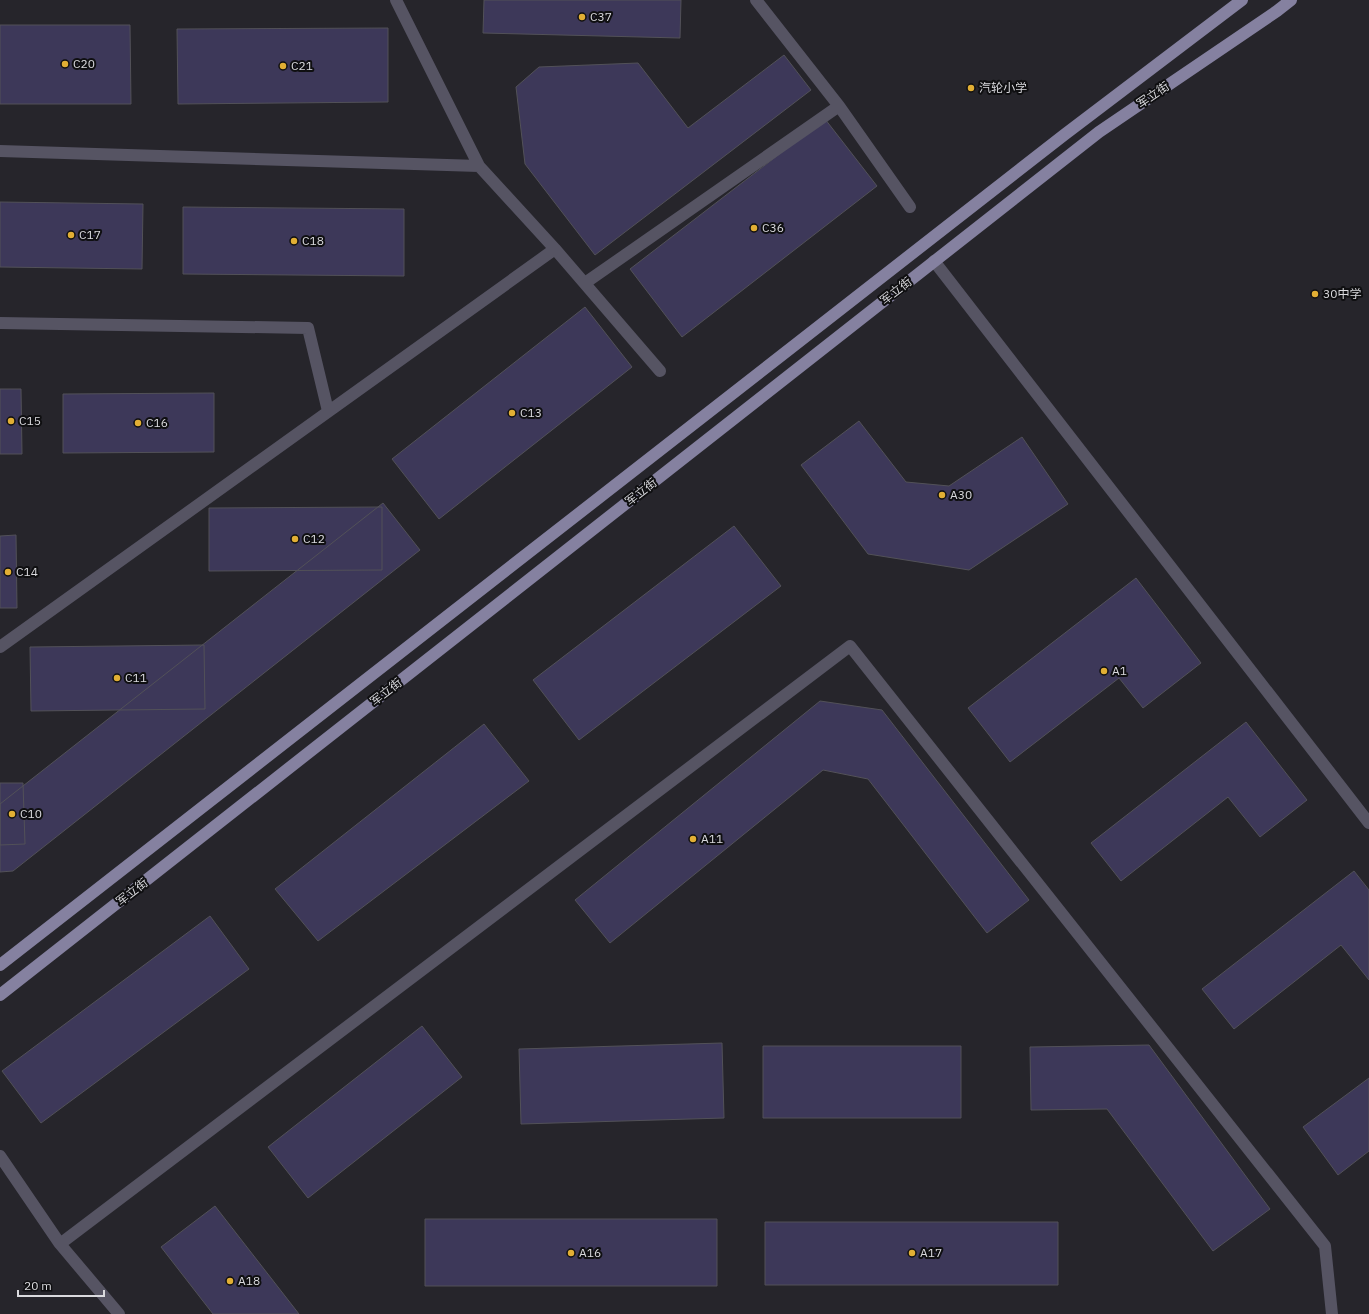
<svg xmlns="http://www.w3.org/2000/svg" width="1369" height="1314" font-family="'IBM Plex Sans','Noto Sans SC',sans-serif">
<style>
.building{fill:#3d3859;stroke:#525158}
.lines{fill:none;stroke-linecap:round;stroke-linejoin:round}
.minor{stroke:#565463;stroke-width:12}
.major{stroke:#8581a0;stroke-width:12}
.poi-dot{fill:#e2af34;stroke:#0f0f11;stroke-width:1.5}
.labels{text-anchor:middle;stroke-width:4;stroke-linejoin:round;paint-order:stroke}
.poi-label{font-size:12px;fill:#dadade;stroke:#0f0f11;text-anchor:start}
.street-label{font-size:12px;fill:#dadade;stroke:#0f0f11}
</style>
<rect width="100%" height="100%" fill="#26252b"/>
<path class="building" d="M484,0H681L680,38L483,33Z
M0,25H130L131,104H0Z
M388,28V102L178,104L177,29Z
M784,55L811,90L595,255L525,164L516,87L539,67L638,63L688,128Z
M825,119L877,186L682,337L630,269Z
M0,202L143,204L142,269L0,267Z
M183,207L404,209V276L183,274Z
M585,307L632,367L439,519L392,459Z
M0,389H21L22,454H0Z
M214,393V452L63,453V394Z
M859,421L906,482L949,486L1022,437L1068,504L969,570L868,554L801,465Z
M383,503L420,550L13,871L0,872V804Z
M382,507V570L209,571V508Z
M734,526L781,586L579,740L533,680Z
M16,535L17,608H0V536Z
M1136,578L1201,663L1143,708L1119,678L1010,762L968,708Z
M204,645L205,709L31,711L30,647Z
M820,701L882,710L1029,900L987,933L868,779L823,770L610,943L575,900Z
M1246,722L1307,800L1260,837L1228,797L1121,881L1091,843Z
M484,724L529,781L318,941L275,889Z
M0,783H23L25,844L0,845Z
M1354,871L1369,890V980L1341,945L1234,1029L1202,989Z
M210,916L249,969L41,1123L2,1071Z
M422,1026L462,1077L308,1198L268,1147Z
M722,1043L724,1118L521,1124L519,1049Z
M1149,1045L1270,1209L1213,1251L1107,1109L1031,1110L1030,1047Z
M763,1046H961V1118H763Z
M1369,1078V1151L1338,1175L1303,1127Z
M215,1206L299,1314H213L161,1247Z
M425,1219H717V1286H425Z
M765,1222H1058V1285H765Z"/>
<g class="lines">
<path class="minor" d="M396,0L479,166
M756,0L839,106L910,207
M0,151L479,166L555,249
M934,261L1369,823
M585,283L839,106
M0,323L308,328L328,411
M0,647L555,249L660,371
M0,1156L60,1244L119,1314
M60,1244L850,646L1325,1246L1332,1314"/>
<path class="major" d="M0,965L1064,135L1242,0
M0,995L1099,132L1277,11L1291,0"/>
</g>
<g class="poi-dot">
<circle cx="582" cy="17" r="4"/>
<circle cx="65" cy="64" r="4"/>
<circle cx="283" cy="66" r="4"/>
<circle cx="971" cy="88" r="4"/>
<circle cx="754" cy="228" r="4"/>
<circle cx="71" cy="235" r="4"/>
<circle cx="294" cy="241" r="4"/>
<circle cx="1315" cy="294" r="4"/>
<circle cx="512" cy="413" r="4"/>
<circle cx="11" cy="421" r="4"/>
<circle cx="138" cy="423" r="4"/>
<circle cx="942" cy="495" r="4"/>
<circle cx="295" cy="539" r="4"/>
<circle cx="8" cy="572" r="4"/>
<circle cx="1104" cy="671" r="4"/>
<circle cx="117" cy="678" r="4"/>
<circle cx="12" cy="814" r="4"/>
<circle cx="693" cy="839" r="4"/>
<circle cx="571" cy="1253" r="4"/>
<circle cx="912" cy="1253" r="4"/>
<circle cx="230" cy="1281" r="4"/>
</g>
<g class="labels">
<g class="poi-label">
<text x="590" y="21">C37</text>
<text x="73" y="68">C20</text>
<text x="291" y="70">C21</text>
<text x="979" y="92">汽轮小学</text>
<text x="762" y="232">C36</text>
<text x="79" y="239">C17</text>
<text x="302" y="245">C18</text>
<text x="1323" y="298">30中学</text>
<text x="520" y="417">C13</text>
<text x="19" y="425">C15</text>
<text x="146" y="427">C16</text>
<text x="950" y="499">A30</text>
<text x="303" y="543">C12</text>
<text x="16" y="576">C14</text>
<text x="1112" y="675">A1</text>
<text x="125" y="682">C11</text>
<text x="20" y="818">C10</text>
<text x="701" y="843">A11</text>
<text x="579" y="1257">A16</text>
<text x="920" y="1257">A17</text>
<text x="238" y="1285">A18</text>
</g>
<g class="street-label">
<text transform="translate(1153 95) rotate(-34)" y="4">军立街</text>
<text transform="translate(896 291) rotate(-38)" y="4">军立街</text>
<text transform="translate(641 492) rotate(-38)" y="4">军立街</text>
<text transform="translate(386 692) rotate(-38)" y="4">军立街</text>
<text transform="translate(132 892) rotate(-38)" y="4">军立街</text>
</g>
</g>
<path d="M18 1290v6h86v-6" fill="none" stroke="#dadade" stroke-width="2"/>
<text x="24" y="1290" font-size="12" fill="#dadade" stroke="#0f0f11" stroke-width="3" paint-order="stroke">20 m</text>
</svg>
